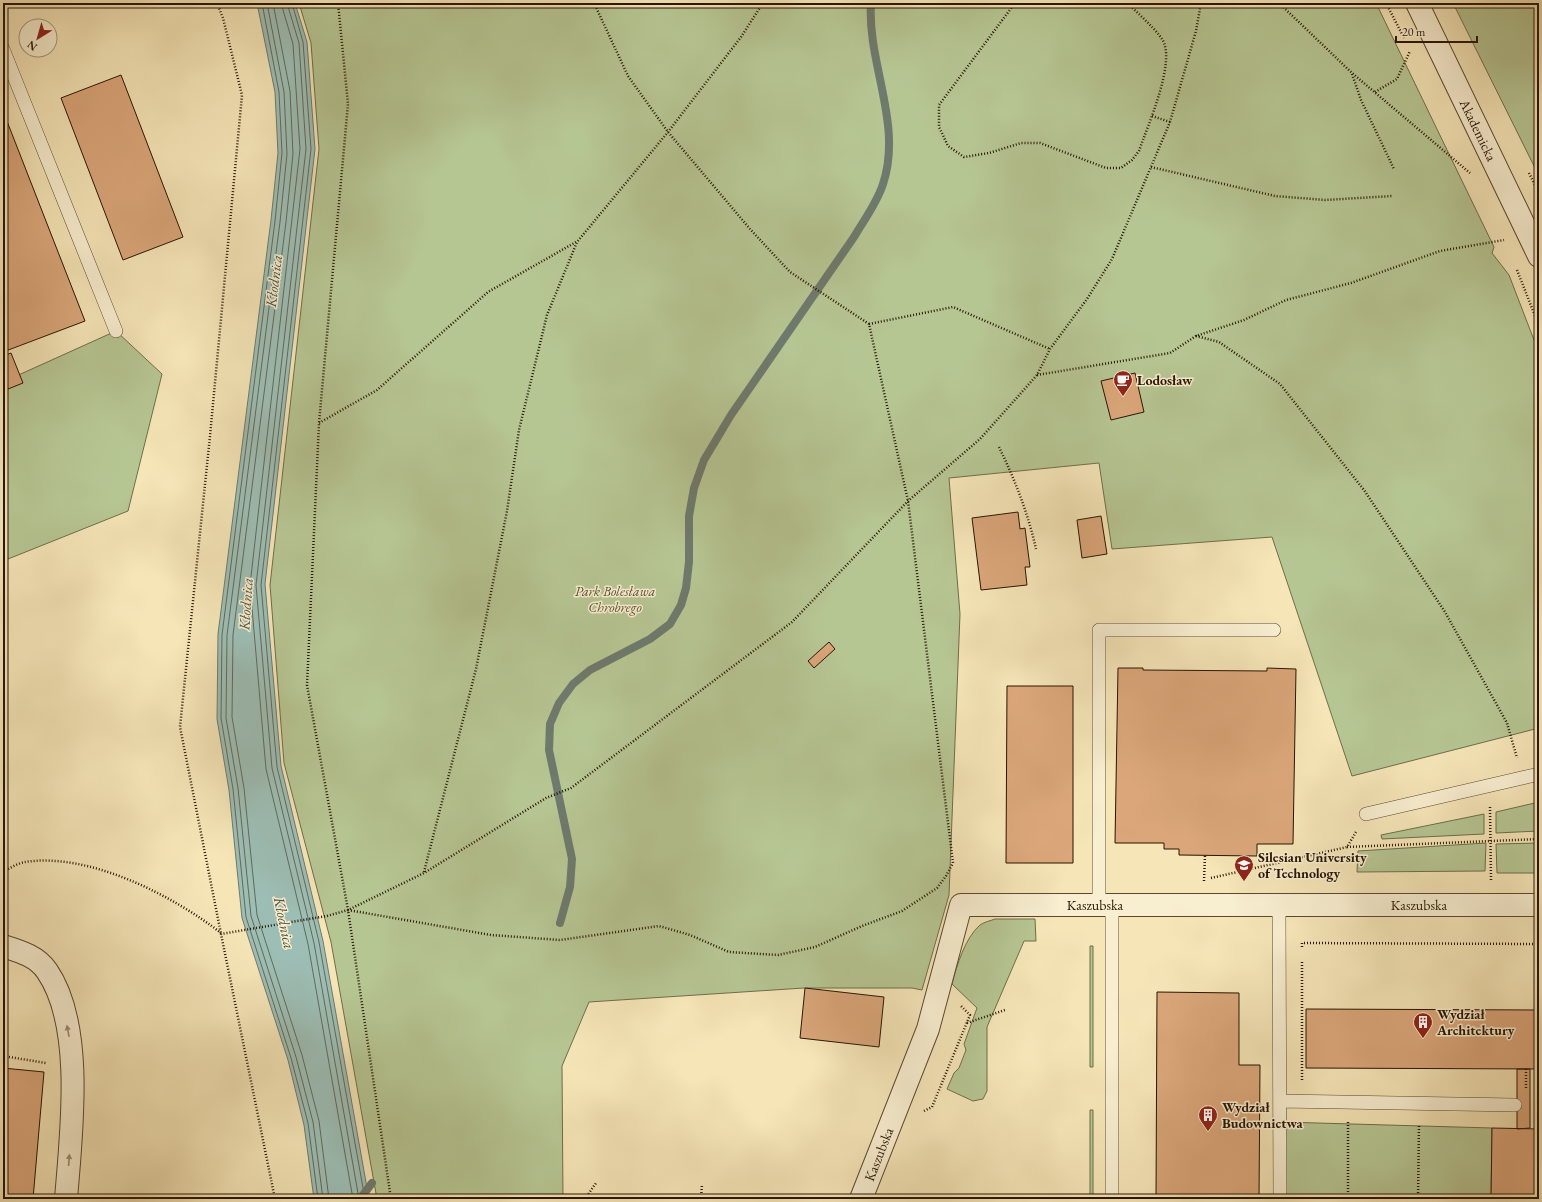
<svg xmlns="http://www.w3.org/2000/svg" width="1542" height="1202" font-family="'EB Garamond',serif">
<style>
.green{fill:#b6c693;stroke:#6f6d4a}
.water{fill:#9dbeb5;stroke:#6e7a6d}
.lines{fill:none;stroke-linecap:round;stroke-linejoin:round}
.shore{stroke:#62695a;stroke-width:1}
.stream{stroke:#6e7a6d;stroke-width:8}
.building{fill:#daa67a;stroke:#281400}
.service-casing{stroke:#5b482e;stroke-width:14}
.minor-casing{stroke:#5b482e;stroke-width:24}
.tertiary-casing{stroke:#5b482e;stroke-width:24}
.path{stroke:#281400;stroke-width:2.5;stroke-dasharray:1 2;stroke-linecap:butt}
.service{stroke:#f8eed0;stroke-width:13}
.minor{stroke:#f8eed0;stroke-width:22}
.tertiary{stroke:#f8eed0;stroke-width:22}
.oneway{fill:#9a8c72}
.labels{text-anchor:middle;stroke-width:3;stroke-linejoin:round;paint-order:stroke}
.street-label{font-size:14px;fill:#281400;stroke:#f8eed0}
.poi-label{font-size:14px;font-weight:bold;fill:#281400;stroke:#f8eed0;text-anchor:start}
.park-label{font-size:14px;font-style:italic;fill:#5a5233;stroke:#f8eed0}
.water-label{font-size:15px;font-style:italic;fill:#51503f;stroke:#f8eed0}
</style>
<rect width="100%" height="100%" fill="#f5e5b7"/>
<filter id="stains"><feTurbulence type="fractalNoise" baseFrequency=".005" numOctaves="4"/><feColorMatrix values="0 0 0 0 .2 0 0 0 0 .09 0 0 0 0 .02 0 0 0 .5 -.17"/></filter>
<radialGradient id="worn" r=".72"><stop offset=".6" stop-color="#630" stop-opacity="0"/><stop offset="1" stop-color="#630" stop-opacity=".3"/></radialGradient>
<path class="green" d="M299,3H1376L1494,247L1492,253L1509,275L1539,353V728L1352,776L1272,537L1112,549L1099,463L949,478L960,614L949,895L922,990L912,988H804L589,1002L562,1066L563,1199H377L331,942L284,763L270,585L319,149L311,43Z
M1453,3H1539V176Z
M116,331L162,374L128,511L3,561V382Z
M1539,802V831L1496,833V812Z
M1484,814V834L1382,839L1381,835Z
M1486,843L1485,871L1357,872L1358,851Z
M1539,843V873H1497L1496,844Z
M995,919H1035L1036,941H1024L987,1027V1091L983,1099L973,1101L947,1089L954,1073L959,1068L966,1050L964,1044L977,1008L952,984C957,965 965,938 980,925C984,922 990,921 995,919Z
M1090,946H1093V1067H1090Z
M1090,1110H1093V1199H1090Z
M1282,1122L1492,1128L1491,1199H1283Z"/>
<path class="water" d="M257,3H295L307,42L315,149L265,584L281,766L323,941L369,1199H314L304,1125L288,1060L242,918L229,790L217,719L218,634L271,220L278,153L275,92Z"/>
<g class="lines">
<path class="shore" d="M262,3L279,92L282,153L275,221L222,635L221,718L233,789L246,917L291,1058L308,1123L318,1199
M267,3L284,92L287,154L280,222L227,635L226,718L238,788L251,916L296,1057L313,1122L323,1199
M273,3L290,91L293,154L286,222L233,635L232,717L244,788L257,915L302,1055L319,1121L329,1199
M281,3L293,44L300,149L250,585L266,769L308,944L353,1199
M287,3L299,43L306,149L256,585L272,768L314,943L359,1199
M292,3L303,42L311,149L261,585L277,767L319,942L365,1199"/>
<path class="stream" d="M560,923L570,887L572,859L549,750L550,724L559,703L573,684L590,670L650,639L670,624L681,605L686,588L689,562V516L694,488L704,460L731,415L854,237C864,220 877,203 883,184C903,124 867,63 871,3
M360,1199L372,1183"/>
</g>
<path class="building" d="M121,75L183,237L123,260L61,98Z
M3,111L85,321L3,352Z
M11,353L23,383L3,391V356Z
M1135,373L1144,412L1111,420L1101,381Z
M1018,512L1020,529L1025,528L1030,567H1025L1027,585L981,590L972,518Z
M1101,516L1107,554L1082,558L1077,520Z
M829,642L835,649L814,668L808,661Z
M1118,668H1143V670L1267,671V668L1296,669L1293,844H1257V856L1179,855V849H1164V843H1115Z
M1007,686H1073V863H1006Z
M805,988L884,997L879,1047L800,1038Z
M1157,992L1239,993V1065H1260L1259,1199H1156Z
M1306,1009L1539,1010V1069L1306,1068Z
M3,1068L44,1072L33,1199H3Z
M1517,1069H1530V1128L1517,1129Z
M1492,1128L1539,1129V1199H1491Z"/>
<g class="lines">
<defs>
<path id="service" d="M3,49L116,331
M1366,814L1539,774
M1099,905V630H1274
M1112,905V1199
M1279,906L1280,1199
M1281,1101L1515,1105"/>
<g id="minor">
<path d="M3,946C19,951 37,956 47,971C85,1026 71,1135 66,1199"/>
<path id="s1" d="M861,1199L928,1029L961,905H1539"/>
</g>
<g id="tertiary">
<path id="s2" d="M1417,3L1539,256"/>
</g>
</defs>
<use href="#service" class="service-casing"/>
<use href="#minor" class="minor-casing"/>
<use href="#tertiary" class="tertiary-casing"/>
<path class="path" d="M217,3L223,18L242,95L210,436L180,727L221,934
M338,3L348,104L319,423L307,685L348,910L391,1199
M1015,3L939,105V127L948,146L964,157L989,153L1021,143H1040L1106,168H1121L1132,160L1139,151C1147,127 1177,61 1162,39C1153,26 1138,14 1128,3
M1279,3L1352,73L1470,173
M1386,3L1404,38
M1352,74L1361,100L1394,169
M1375,92L1397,79L1410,51
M1152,116L1170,122
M1151,167L1275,196L1325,200L1392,196
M1529,173L1539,193
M1517,270L1539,326
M869,324L953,307L1050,349
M1196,336L1219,342L1280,384L1364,490L1445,612L1507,723L1517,758
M1037,375L1170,353L1196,336L1244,320L1286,300L1351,283L1440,251L1504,240
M319,423L377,390L488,292L576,242
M999,447C1015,480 1028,513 1036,549
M1490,807L1491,880
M1347,847L1539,839
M3,872C10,868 18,863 25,862C88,852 172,895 221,933
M424,872L476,669L507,511L519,430L547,315L577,242L668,132L741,37L763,3
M1211,878L1347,847L1356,832
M1204,881L1205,855
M348,910L491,935L560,940L659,926L690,935L729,952L778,955L815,947L862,926L902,911L937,888L946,876L953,863L908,501L869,324L790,272L750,229L668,132L628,76L594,3
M1302,947V943L1539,944
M1302,962V1081
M967,1023L1005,1010
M3,1056L46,1063
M1526,1088V1069
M924,1111L932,1107L970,1015L960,1005
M1348,1122V1199
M275,1199L221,934L327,916L348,910L424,873L546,798L571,788L792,622L908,501L980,439L1037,375L1050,349L1087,299L1112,259L1170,122L1196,31L1201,3
M585,1199L596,1183
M701,1199L702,1184
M1418,1199L1419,1124"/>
<use href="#service" class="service"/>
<use href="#minor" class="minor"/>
<use href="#tertiary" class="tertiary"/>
</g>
<defs><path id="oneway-solid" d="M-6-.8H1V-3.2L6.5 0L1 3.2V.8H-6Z"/></defs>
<g class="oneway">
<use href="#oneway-solid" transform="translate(68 1031) rotate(-101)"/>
<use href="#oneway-solid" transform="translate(69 1160) rotate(-86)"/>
</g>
<defs>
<symbol id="cafe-pin" viewBox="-11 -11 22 30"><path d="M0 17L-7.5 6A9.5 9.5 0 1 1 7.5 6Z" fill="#8f2418" stroke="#f8eed0"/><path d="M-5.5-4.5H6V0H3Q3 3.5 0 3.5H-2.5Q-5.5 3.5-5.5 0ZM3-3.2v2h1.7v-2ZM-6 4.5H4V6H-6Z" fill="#fff"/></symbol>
<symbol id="university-pin" viewBox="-11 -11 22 30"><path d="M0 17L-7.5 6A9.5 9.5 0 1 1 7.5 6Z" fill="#8f2418" stroke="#f8eed0"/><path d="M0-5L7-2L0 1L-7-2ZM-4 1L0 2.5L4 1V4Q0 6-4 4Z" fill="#fff"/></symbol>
<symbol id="building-pin" viewBox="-11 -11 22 30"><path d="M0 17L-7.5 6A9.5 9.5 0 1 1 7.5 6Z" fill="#8f2418" stroke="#f8eed0"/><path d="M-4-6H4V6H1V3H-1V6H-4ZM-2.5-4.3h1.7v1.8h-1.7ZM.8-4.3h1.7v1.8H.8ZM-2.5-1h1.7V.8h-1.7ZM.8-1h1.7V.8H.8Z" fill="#fff"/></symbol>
</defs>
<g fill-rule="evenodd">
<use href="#cafe-pin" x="1112" y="369" width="22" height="30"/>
<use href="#university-pin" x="1233" y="854" width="22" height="30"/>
<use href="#building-pin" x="1412" y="1011" width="22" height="30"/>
<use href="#building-pin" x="1197" y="1104" width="22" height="30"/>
</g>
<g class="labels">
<g class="street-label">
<text dy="5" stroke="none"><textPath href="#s2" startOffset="141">Akademicka</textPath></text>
<text dy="5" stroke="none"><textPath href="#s1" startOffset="445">Kaszubska</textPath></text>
<text dy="5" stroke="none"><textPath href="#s1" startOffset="769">Kaszubska</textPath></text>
<text dy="5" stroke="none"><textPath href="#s1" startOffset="48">Kaszubska</textPath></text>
</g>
<g class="poi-label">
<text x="1137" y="385">Lodosław</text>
<text x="1258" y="862">Silesian University<tspan x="1258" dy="16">of Technology</tspan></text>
<text x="1437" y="1019">Wydział<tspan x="1437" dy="16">Architektury</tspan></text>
<text x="1222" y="1112">Wydział<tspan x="1222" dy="16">Budownictwa</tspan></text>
</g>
<g class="park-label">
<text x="615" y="596">Park Bolesława<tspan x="615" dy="16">Chrobrego</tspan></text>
</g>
<g class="water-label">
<text transform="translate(274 281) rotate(-83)" y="5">Kłodnica</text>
<text transform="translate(246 604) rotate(-86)" y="5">Kłodnica</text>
<text transform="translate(284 923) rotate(78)" y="5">Kłodnica</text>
</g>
</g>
<rect width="1542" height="1202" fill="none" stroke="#f5e5b7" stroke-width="16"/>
<rect x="4" y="4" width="1534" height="1194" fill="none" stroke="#281400" stroke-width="2"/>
<rect x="8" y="8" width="1526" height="1186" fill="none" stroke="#281400"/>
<g transform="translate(38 38) rotate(217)"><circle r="19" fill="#f8eed0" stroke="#a5977d"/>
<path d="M0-3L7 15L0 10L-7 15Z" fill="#8f2418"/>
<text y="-6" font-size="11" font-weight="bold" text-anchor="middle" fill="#281400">N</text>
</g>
<path d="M1396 36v6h81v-6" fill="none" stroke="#281400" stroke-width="2"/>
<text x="1402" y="36" font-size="12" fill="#281400" stroke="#f8eed0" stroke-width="3" paint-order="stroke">20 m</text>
<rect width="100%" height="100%" filter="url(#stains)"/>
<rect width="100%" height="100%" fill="url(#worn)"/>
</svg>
